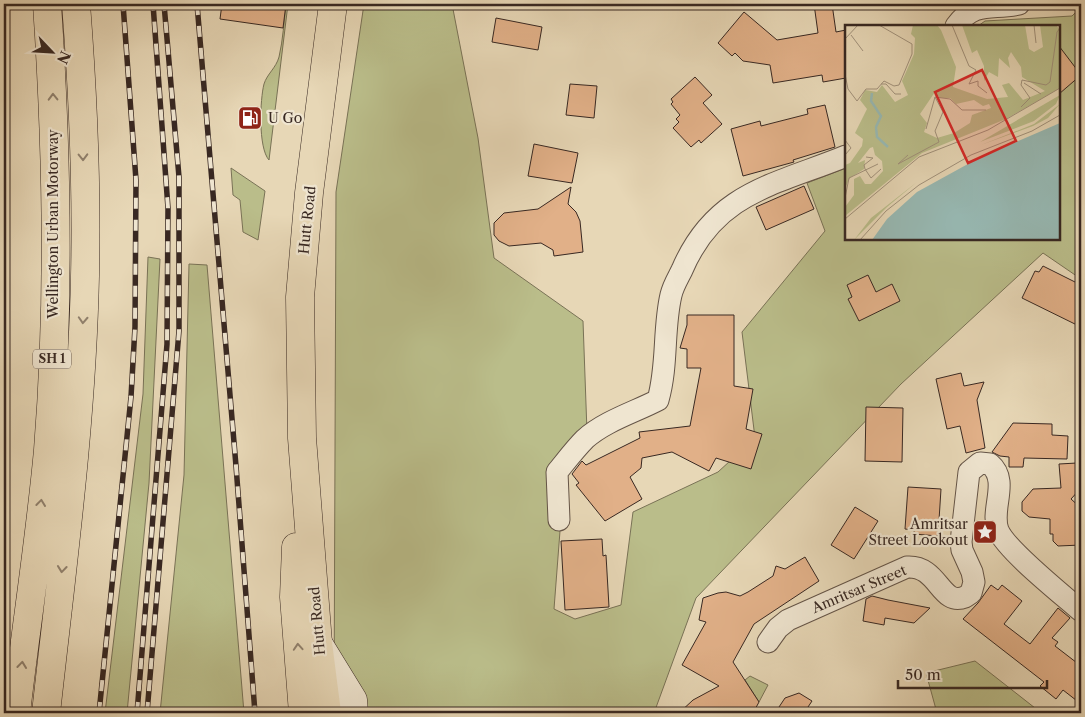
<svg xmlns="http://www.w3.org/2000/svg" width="1085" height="717" font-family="'Libre Caslon Text',serif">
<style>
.green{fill:#babd8a;stroke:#797256}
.building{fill:#e1b088;stroke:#382822}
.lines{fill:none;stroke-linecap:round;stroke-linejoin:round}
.minor-casing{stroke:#645447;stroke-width:23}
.secondary-casing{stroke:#382822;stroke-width:29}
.primary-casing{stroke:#382822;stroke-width:29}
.motorway-casing{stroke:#382822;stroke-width:29}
.minor{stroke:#efe5d0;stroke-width:21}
.secondary{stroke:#efe5d0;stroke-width:28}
.primary{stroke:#e7d7b6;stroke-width:28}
.motorway{stroke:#e7d7b6;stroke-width:28}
.rail-casing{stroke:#382822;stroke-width:5.5}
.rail{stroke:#efe5d0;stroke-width:4;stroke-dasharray:11;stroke-linecap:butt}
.oneway{stroke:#90806c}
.labels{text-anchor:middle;stroke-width:4.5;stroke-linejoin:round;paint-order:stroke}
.shield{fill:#efe5d0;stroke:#6f6156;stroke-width:1}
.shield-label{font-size:12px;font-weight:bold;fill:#382822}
.poi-label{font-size:14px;fill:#382822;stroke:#efe5d0;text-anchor:start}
.street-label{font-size:14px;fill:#382822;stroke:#efe5d0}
.inset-river{fill:none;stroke:#97b8b2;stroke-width:2.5}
.inset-road{fill:none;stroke:#a1917b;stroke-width:1}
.view{fill:#d62828;fill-opacity:0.15;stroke:#d62828;stroke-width:2.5}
.inset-edge{fill:none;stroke:#382822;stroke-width:2.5}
</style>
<rect width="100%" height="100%" fill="#e7d7b6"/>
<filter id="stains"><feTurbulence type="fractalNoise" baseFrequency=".004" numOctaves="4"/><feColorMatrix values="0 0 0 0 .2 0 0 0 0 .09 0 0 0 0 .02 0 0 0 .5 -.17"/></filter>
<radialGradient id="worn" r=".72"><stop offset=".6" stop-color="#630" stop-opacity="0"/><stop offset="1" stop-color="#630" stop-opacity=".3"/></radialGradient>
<path class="green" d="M286,4H288L269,160C258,148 260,99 264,84C267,74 276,68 279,57C283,40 284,21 286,4Z
M364,4H452L478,138L494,258L583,321L587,432L556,470L561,518L554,609L575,619L621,605L633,512L718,472L755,438L742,332L825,231L807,183L846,168V239H1059V26H978L985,21L1072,16L1081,7V279L1043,253L901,384L696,598L654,713H334L336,192Z
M231,168L265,191L258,240L243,232L240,200L233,195Z
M148,257L160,259L149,483L127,713H105L143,394Z
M189,264L207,265L244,713H160L184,475Z
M975,661L1035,708L1046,713H937L926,673Z
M750,676L768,685L759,702L745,680Z"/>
<path class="building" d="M222,4H286L283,28L220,19Z
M814,4H832L836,32L846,30V78L823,82L822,75L773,83L770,65L743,61L735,53L732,56L718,43L744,12L777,40L818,33Z
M496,18L542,27L538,50L492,42Z
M1059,46L1081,75L1059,94Z
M695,77L712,95L703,103L722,124L701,143L699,140L691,147L673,128L679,122L676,119L680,115L671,104L673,102L671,99Z
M570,84L597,86L594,118L566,115Z
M825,105L835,147L793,160L794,162L743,176L731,129L760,121L761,126L808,114L807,109Z
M534,144L578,153L572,183L528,176Z
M804,186L814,209L766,230L756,207Z
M571,187L568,204L576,212L580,221L583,252L554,256L553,250L541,243L509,246L499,241L494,235V223L504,213L538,209Z
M1043,266L1081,285V327L1022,298L1035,271L1039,272Z
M868,275L876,292L892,284L900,301L859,321L848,299L852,297L847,285Z
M687,315H734V386L753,389L746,429L762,434L751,469L716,458L709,471L672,452L642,458L641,468L630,477L642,499L605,521L576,485L579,483L572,474L582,461L586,465L640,438L639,432L690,426L701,368H687V349L680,348L687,325Z
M961,373L964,386L984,382L977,400L985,448L966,453L960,426L947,429L936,379Z
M866,407L903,408L902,462L865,461Z
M1013,423L1052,424V435L1068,436L1067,459L1024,458L1023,467H1009V457L1000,456L992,452Z
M1077,463L1079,488H1081L1071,499L1081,508V545L1058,546L1053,541V534H1050V519L1029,517L1022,511V502L1033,489L1061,488L1059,464Z
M908,487L941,489L938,536L914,534V530L905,529Z
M855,507L878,521L854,559L831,545Z
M602,539L603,556L606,555L609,607L565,610L561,541Z
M805,557L819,581L754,624L733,662L759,702L753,713H679L693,700L719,686L682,665L706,622L699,620L703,598L718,593L726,592L740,596L748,592L773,576L776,566L785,569Z
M991,585L998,590L1002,585L1022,601L1004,624L1030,644L1058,608L1070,618L1052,638L1058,642L1055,646L1081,666V704L1063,690L1056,699L1040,686L1044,682L963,619L978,603Z
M872,596L888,600L930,608L914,623L885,618L884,625L863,621L866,599Z
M799,693L812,701L804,713H775L785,698Z"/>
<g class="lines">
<defs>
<path id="minor" d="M956,26C975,0 992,10 1019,4
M559,520L557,472C566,461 575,449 585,439C605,421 635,412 658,400C668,365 663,329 671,295C673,286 678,278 682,270C715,192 775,185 846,156
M768,642L778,628L788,620L907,567C939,565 940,607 965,597L971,593L974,582L972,572L962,550L961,542L969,472L980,463L990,464C1010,481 990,509 998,530C1006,550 1063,595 1081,611"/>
<path id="secondary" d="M318,643L353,700L354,713"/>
<path id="primary" d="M296,547L294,597L303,713
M327,713L318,643L302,438L300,297L309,193L333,4"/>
<path id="motorway" d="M16,713C26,626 40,538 48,450C60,302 57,152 47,4
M46,713C62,568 82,422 85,276C87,186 83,94 76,4"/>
</defs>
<use href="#minor" class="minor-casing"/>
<use href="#secondary" class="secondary-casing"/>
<use href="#primary" class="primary-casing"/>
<use href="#motorway" class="motorway-casing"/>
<use href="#minor" class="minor"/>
<use href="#secondary" class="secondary"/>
<use href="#primary" class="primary"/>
<use href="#motorway" class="motorway"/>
<defs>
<path id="rail" d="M197,4L236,466L255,713
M99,713L131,397L135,327L136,180L123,4
M137,713L167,344L168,208L153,4
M147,713L179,331V177L164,4"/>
</defs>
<use href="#rail" class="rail-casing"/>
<use href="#rail" class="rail"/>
</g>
<defs><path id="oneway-chevron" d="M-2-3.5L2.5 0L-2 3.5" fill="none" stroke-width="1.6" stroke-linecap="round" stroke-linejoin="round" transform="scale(1.25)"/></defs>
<g class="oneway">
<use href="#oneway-chevron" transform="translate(53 97) rotate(-91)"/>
<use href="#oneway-chevron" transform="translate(83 157) rotate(89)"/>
<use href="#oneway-chevron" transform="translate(83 320) rotate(93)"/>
<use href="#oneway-chevron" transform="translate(41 503) rotate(-83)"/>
<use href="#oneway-chevron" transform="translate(62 569) rotate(96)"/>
<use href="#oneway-chevron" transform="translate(298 647) rotate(-94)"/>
<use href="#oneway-chevron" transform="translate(22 665) rotate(-84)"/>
</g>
<defs>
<symbol id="fuel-square" viewBox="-11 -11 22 22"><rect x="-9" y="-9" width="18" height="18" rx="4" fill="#8f2418" stroke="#efe5d0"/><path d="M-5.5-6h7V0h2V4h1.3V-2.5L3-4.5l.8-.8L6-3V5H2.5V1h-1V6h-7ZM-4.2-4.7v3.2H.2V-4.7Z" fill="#fff"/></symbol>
<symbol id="sight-square" viewBox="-11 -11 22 22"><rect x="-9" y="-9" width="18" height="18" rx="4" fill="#8f2418" stroke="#efe5d0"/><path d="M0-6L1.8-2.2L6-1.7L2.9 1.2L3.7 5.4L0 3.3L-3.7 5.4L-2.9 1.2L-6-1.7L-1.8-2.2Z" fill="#fff"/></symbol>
</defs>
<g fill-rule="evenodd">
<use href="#fuel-square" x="236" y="104" width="28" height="28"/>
<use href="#sight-square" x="971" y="518" width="28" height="28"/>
</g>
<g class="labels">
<rect class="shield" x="33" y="349.5" width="38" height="19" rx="4"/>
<g class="shield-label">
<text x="52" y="363">SH 1</text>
</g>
<g class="poi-label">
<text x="268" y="123">U Go</text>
<text x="968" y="529" text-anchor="end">Amritsar<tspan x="968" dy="16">Street Lookout</tspan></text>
</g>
<g class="street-label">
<text transform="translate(307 220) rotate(-84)" y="5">Hutt Road</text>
<text transform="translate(53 224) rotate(-90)" y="5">Wellington Urban Motorway</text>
<text transform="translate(859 589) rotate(-23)" y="5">Amritsar Street</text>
<text transform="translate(317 621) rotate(-95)" y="5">Hutt Road</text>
</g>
</g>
<g transform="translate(845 25)">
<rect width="215" height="215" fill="#e7d7b6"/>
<path d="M68,0H92L96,5L111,42L108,62L142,74L163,72L157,60L164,58L178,75L200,66L177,52L176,42L166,27L163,33L165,43L154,33L153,52L144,47L139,56V41L132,25L127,28L117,0H180L184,24L189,27L198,22L195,0H211L215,5V63L161,94L77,128L0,191V182L9,170V154L15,151L20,159H26L38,146L37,136L30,130L28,122L25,123L13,138L20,135L19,144L5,153L0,163V140L5,138L17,121L18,114L10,108L22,84L15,75L20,65L32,67L37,60L50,77L63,70L57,56L69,29L70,13L66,9ZM90,67L95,73H105L111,79L129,75L138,81L144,79L146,83L127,90L125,98L109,108L92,113L79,107L82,98L75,89ZM215,70L211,79L189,96L135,117ZM215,79L203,93L188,101L136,120L189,99ZM72,157L42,182L9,215L26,193Z" fill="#babd8a" fill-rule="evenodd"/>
<path d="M215,98V215H27L42,194L72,167L132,134Z" fill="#97b8b2"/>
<path class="inset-river" d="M27,68L26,76L36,91L31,102L32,112L43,122"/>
<path class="inset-road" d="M107,0L124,41L131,45L124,59L133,56V61L142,68M189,0L191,18M6,10L18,26M0,14L13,0M0,49L3,64L12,76L21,64H32L39,56L49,61L54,60L67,29V19L34,0M179,58L196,69M36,59H41L50,69H56M90,72L105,74L117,85H141M176,82L185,73L176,60L177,55L201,60L205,57L212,7L215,3M0,115L6,123L0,130M63,130L53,139L94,117L90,106L98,87L90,72L81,104M20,144L26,153L36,144M20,144L19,140L28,133L21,132M0,173L4,153L33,139M0,194L74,132L143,105L215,63M15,215L41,186L74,160L126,130L187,106L215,90"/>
<path class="view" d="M137,45L171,116L123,138L90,67Z"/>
<rect width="215" height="215" class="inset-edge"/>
</g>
<rect width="1085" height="717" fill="none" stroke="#e7d7b6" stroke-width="20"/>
<rect x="5" y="5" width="1075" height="707" fill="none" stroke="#382822" stroke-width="2.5"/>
<rect x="10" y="10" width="1065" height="697" fill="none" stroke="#382822"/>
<g transform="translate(52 52) rotate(115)" stroke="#efe5d0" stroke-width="4" paint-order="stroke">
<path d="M0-4L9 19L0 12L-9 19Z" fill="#382822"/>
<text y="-8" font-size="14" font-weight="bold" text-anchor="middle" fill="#382822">N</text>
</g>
<path d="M898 680v8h149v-8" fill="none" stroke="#382822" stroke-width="2.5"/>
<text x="905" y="680" font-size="15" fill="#382822" stroke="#efe5d0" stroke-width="4" paint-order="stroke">50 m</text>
<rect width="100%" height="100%" filter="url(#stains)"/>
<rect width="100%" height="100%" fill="url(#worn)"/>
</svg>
